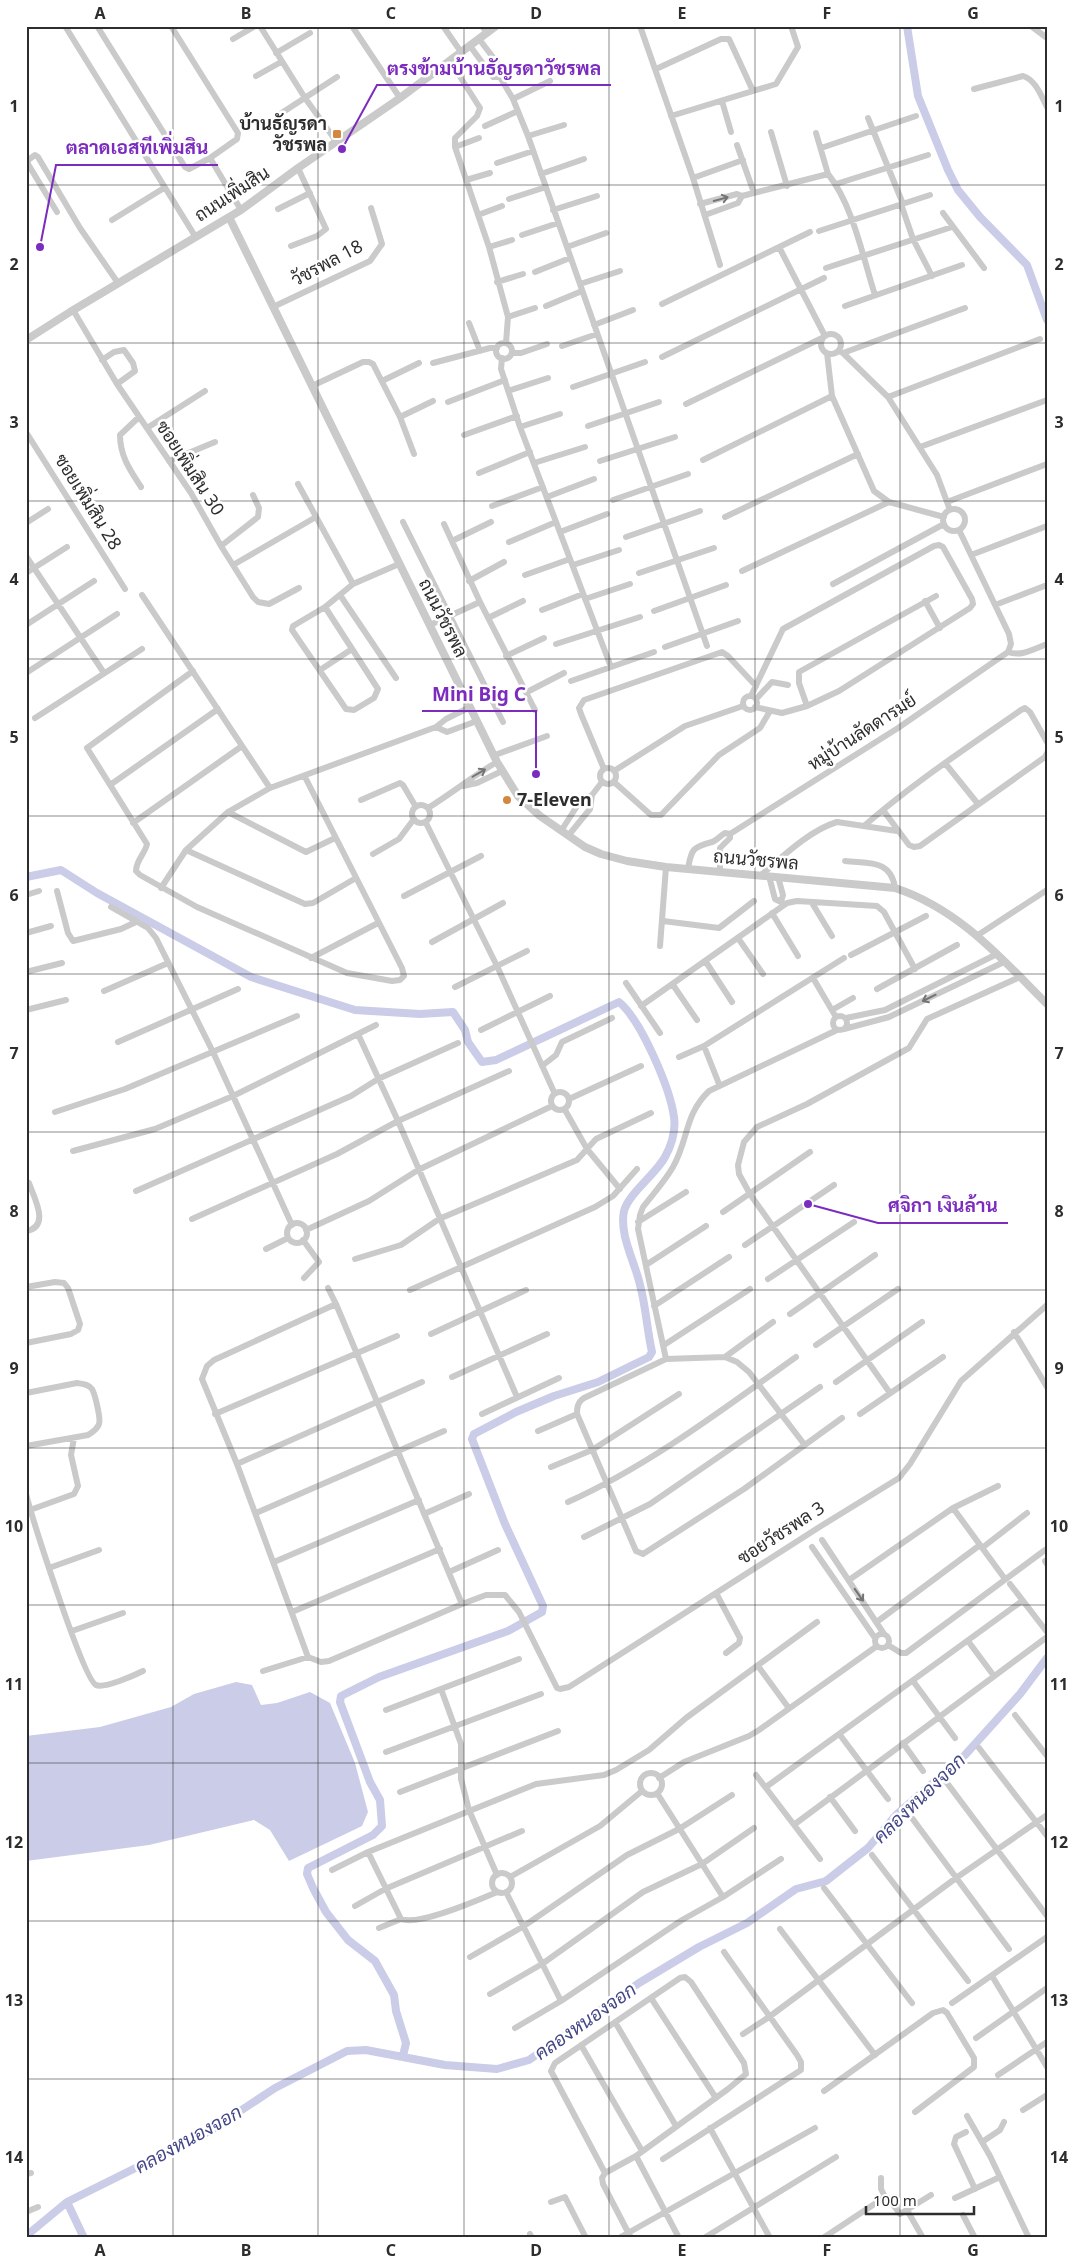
<svg xmlns="http://www.w3.org/2000/svg" width="1073" height="2264" font-family="'Noto Sans',Sarabun,sans-serif">
<style>
.water{fill:#cacce8}
.lines{fill:none;stroke-linecap:round;stroke-linejoin:round}
.canal{stroke:#cacce8;stroke-width:8}
.minor{stroke:#cacaca;stroke-width:6}
.tertiary{stroke:#cacaca;stroke-width:8}
.oneway{stroke:#747474}
.grid{fill:none;stroke:#2d2d2d;stroke-width:1;stroke-opacity:0.55}
.poi-dot{fill:#d48740;stroke:#fff;stroke-width:2}
.labels{text-anchor:middle;stroke-width:5;stroke-linejoin:round;paint-order:stroke}
.poi-label{font-size:18px;font-weight:bold;fill:#2d2d2d;stroke:#fff;text-anchor:end}
.street-label{font-size:18px;fill:#2d2d2d;stroke:#fff}
.water-label{font-size:19px;font-style:italic;fill:#444787;stroke:#fff}
.leader{fill:none;stroke:#7b2cbf;stroke-width:2}
.callout-dot{fill:#7b2cbf;stroke:#fff;stroke-width:2}
.callout-label{font-size:19px;text-anchor:middle;font-weight:bold;fill:#7b2cbf;stroke:#fff;stroke-width:5;stroke-linejoin:round;paint-order:stroke}
.neatline{fill:none;stroke:#2d2d2d;stroke-width:2}
.grid-label{font-size:16px;text-anchor:middle;font-weight:bold;fill:#2d2d2d}
</style>
<rect width="100%" height="100%" fill="#fff"/>
<path class="water" d="M236,1682L252,1685L261,1705L277,1703L310,1692L330,1703L355,1763L368,1812L362,1826L289,1861L270,1830L254,1820L149,1845L26,1861V1736L100,1727L171,1707L194,1694Z"/>
<g class="lines">
<path class="canal" d="M907,26L918,96L948,170L958,190L980,217L1027,265L1047,320
M26,877L61,870L97,893L251,977L355,1010L420,1014L453,1012L465,1030L468,1042L482,1062L496,1060L619,1002C641,1020 670,1088 674,1117C676,1131 672,1144 665,1157C656,1174 629,1193 624,1211C619,1235 635,1262 640,1285C646,1307 647,1330 652,1352L649,1357L598,1382L554,1396L516,1412L474,1434L472,1439L505,1524L543,1606L542,1612L508,1631L379,1677L341,1696L340,1702L370,1782L380,1800L382,1826L373,1835L308,1868L307,1874L313,1888L326,1912L348,1940L375,1961L394,1995L396,2011L406,2043L403,2056
M67,2202L84,2238
M26,2236L67,2202L210,2131L275,2088L347,2051L366,2050L445,2065L497,2069L529,2060L639,1983L699,1947L747,1923L796,1889L826,1881L868,1848L896,1815L965,1755L1020,1694L1047,1658"/>
<path class="minor" d="M65,26L195,236
M97,26L185,167L189,169L210,158L237,139L238,133L171,26
M260,26L305,98L336,141
M352,26L400,98
M443,26L461,52
M482,26L487,33
M640,26L693,178L720,265
M1031,26L1047,38
M233,39L255,26
M479,39L502,69L500,77L513,99L528,136L707,646
M470,46L493,77H500
M276,53L310,33
M450,61L480,108L477,116L455,138V147L489,247L508,317L506,343
M656,69L721,39H729L753,91
M256,76L281,62
M974,89L1023,76C1036,80 1041,96 1047,107
M513,99L550,81
M722,101L731,132
M280,114L337,77
M671,116L776,84L798,47L791,26
M868,118L903,204
M485,126L518,111
M771,132L787,186
M816,133L828,174
M528,136L564,125
M737,145L754,193
M455,147L479,138
M821,148L916,116
M210,158L241,210
M497,163L533,151
M541,174L584,159
M693,178L743,160
M466,180L490,173
M836,184L928,155
M509,199L546,187
M700,204L737,194L742,196L828,174C853,205 863,258 875,295
M901,204L913,239L932,276
M278,209L310,193
M553,210L597,196
M57,212L28,164V160L35,155L38,157L80,228L118,283
M943,213L984,268
M478,215L502,206
M705,215L738,203L742,196
M112,220L164,188
M819,231L930,195
M522,235L558,223
M291,246L317,236L326,229L298,168
M489,247L512,240
M567,247L606,233
M779,247L825,336
M826,268L952,227
M535,272L570,258
M497,282L523,274
M580,284L620,271
M662,304L810,232
M546,306L582,291
M845,306L962,265
M273,307L370,261L382,244L371,208
M73,310L117,384L191,493L221,546L253,597L258,602L269,604L299,588
M508,317L535,308
M469,323L480,351
M594,325L633,310
M821 344a10 10 0 1 1 20 0a10 10 0 1 1-20 0Z
M496 351a8 8 0 1 1 16 0a8 8 0 1 1-16 0Z
M562,346L597,334
M839,351L843,353L888,397L937,475L950,510
M512,353H521L547,344
M827,353L832,396L874,491L889,502L944,517
M843,353L965,308
M662,357L824,278
M502,358L501,369L520,427L611,667
M102,360L114,352L124,350L133,363L135,371L117,384
M433,363L490,348H497
M382,381L419,363
M312,386L363,362H369L373,364L400,417L414,454
M573,387L645,362
M508,391L548,378
M888,397L1040,339
M448,402L505,380
M686,404L822,338
M139,417L120,435C120,456 130,470 141,487
M400,417L433,401
M588,426L659,402
M520,427L560,414
M147,428L205,391
M26,432L125,589
M464,435L517,416
M920,447L1047,400
M703,460L832,396
M169,461L215,442
M600,461L675,437
M534,463L585,447
M479,473L530,452
M298,484L353,584
M547,497L594,479
M613,500L688,474
M947,502L1047,464
M492,506L543,487
M943 520a11 11 0 1 1 22 0a11 11 0 1 1-22 0Z
M725,517L858,454
M403,522L503,722
M26,523L48,509
M444,524L480,602L535,710
M560,532L607,514
M626,537L700,511
M452,541L491,522
M509,542L556,522
M221,546L258,517L259,508L253,495
M971,555L1047,526
M26,556L104,673
M233,565L316,517
M573,565L619,550
M742,571L889,502
M26,573L67,547
M639,573L714,548
M525,575L570,559
M469,581L504,562
M833,584L944,524
M142,595L270,788
M340,595L396,678
M585,599L630,584
M925,601L940,628
M995,605L1047,585
M325,607L378,689L374,698L354,710L346,709L292,630L293,626L325,607L353,584L399,564
M542,610L583,594
M654,611L726,585
M488,618L523,601
M26,625L94,581
M430,625L480,602
M556,644L640,617
M665,647L738,621
M1008,652C1021,657 1034,649 1047,644
M506,656L544,638
M320,670L352,649
M193,671L87,748L147,844C145,854 136,860 136,871L140,875L197,907L347,973L392,981L400,980L404,976L402,968L305,777
M26,673L117,614
M571,681L654,652
M527,692L564,673
M743 703a7 7 0 1 1 14 0a7 7 0 1 1-14 0Z
M751,696L783,629L934,546L939,545L943,547L972,599L973,604L970,608L839,691L807,706L782,713L755,707
M756,699L772,682L788,685
M807,706L799,683V672L936,596
M35,718L142,649
M436,727L447,732L477,721
M495,755L547,736
M945,763L978,804
M600 776a8 8 0 1 1 16 0a8 8 0 1 1-16 0Z
M604,769L581,714L579,708L584,700L722,652L728,656L756,686
M614,771L685,726L743,706
M614,782L651,815H661L719,755L760,728L770,711
M110,785L218,709
M463,786L477,783L502,771
M361,800L400,783L403,785L416,807
M412 814a9 9 0 1 1 18 0a9 9 0 1 1-18 0Z
M428,808C452,793 473,776 497,762
M883,810L909,845L914,847L920,846L1045,757L1047,753
M228,812L306,852L335,838
M133,823L242,746
M426,823L497,966L554,1092
M864,826C913,783 968,747 1021,710L1025,708L1030,712L1047,742
M561,831L579,803L592,795L602,782
M568,836L590,809L592,795
M186,850L305,904L313,903L356,878
M373,854L399,839L414,819
M845,861C868,864 891,859 895,888
M688,869C691,849 693,847 712,842C716,841 721,835 725,833L730,834L898,728L1008,652L1011,644L1009,634L959,530
M720,872V848L730,838V834
M761,875C782,857 810,830 837,822L897,831
M769,876L775,899L781,902L783,895L778,877
M161,888L186,850L228,812L270,788L436,727L446,719L470,707
M57,891L68,933L73,941L121,929L136,922
M26,895L39,891
M404,896L481,856
M812,903L832,936
M111,907L148,928L156,938L213,1052L292,1225
M772,913L798,956
M663,921L719,928L754,901
M26,933L51,926
M978,935L1047,890
M738,938L763,974
M432,942L503,903
M660,946L666,867
M851,955L926,916
M311,958L378,923
M706,962L732,1002
M26,972L62,963
M813,978L836,1017
M626,983L660,1033
M673,985L697,1020
M455,987L527,951
M877,989L957,945
M104,991L168,963
M641,1006L787,903L797,901L877,906L884,912L915,969
M26,1010L66,1000
M832,1010L853,998
M833 1023a7 7 0 1 1 14 0a7 7 0 1 1-14 0Z
M846,1018L885,1010L997,954
M844,1029L889,1017L1004,962
M481,1030L550,996
M358,1034L398,1121L517,1397
M118,1042L238,989
M704,1046L719,1084
M679,1057L704,1046L844,958
M542,1066L556,1055L562,1042L612,1018
M551 1101a9 9 0 1 1 18 0a9 9 0 1 1-18 0Z
M569,1099L641,1066
M565,1110L587,1149L620,1189
M55,1112L125,1089L297,1016
M73,1151L155,1129L233,1096L376,1025
M26,1181L29,1183C34,1198 51,1227 26,1231
M136,1191L351,1096L378,1079L458,1043
M723,1212L810,1152
M192,1219L337,1154L398,1121L509,1071
M638,1222L686,1192
M287 1233a10 10 0 1 1 20 0a10 10 0 1 1-20 0Z
M306,1230L369,1201L418,1170L552,1106
M303,1240L319,1262L304,1278
M745,1245L834,1185
M266,1249L288,1238
M355,1259L401,1245L439,1219L577,1160L596,1139L651,1113
M646,1265L706,1226
M768,1279L854,1222
M26,1287L55,1282L64,1283L68,1288L80,1324L78,1330L71,1334L26,1343
M328,1288L336,1304L462,1604
M410,1290L595,1207L613,1196L637,1169
M654,1306L729,1257
M790,1314L875,1255
M1014,1332L1047,1387
M431,1334L526,1290
M664,1345L750,1289
M816,1345L898,1289
M725,1357L773,1322
M666,1359L638,1229L640,1215L643,1207C653,1194 665,1181 673,1167C689,1139 684,1115 709,1091L837,1030
M452,1377L547,1334
M836,1382L922,1322
M26,1393L77,1383C83,1384 88,1384 92,1389C95,1394 101,1419 99,1424C97,1430 92,1432 88,1435L26,1446
M890,1393L750,1194L739,1174L738,1165L744,1142L757,1127L807,1104L909,1048L927,1019L1020,977
M215,1414L397,1336
M482,1414L559,1378
M860,1414L943,1357
M538,1431L577,1414
M804,1444L749,1372L737,1362L725,1357L666,1359L584,1398C578,1402 577,1406 577,1414L636,1551L643,1554L744,1489L842,1418
M237,1464L422,1382
M551,1467L592,1450L679,1394
M26,1494C32,1517 83,1679 96,1685C104,1689 135,1675 143,1671
M568,1502C650,1465 723,1409 796,1357
M953,1508L1005,1579
M30,1510L74,1494L78,1486L71,1455L74,1438
M256,1513L444,1431
M424,1514L469,1494
M584,1537L650,1504L820,1387
M822,1540L884,1634
M812,1547L875,1638
M982,1548L1027,1513
M1045,1561L1047,1564
M274,1562L419,1500
M49,1568L99,1550
M449,1572L498,1550
M849,1580L953,1508L998,1486
M1010,1584L1047,1632
M716,1593L740,1638L739,1643L726,1653
M292,1612L440,1549
M878,1621L980,1545
M72,1631L123,1613
M875 1641a7 7 0 1 1 14 0a7 7 0 1 1-14 0Z
M968,1641L994,1676
M888,1645L901,1653H906L1045,1550
M308,1657L237,1464L202,1379L207,1366L214,1360L336,1304
M758,1666L788,1707
M263,1671L308,1657L321,1662L329,1661L462,1604L486,1595H505L519,1612L557,1688L560,1689L569,1687L821,1526L899,1478L910,1464L961,1381L1047,1305
M913,1681L955,1738
M441,1689L461,1744V1779L469,1810L497,1875
M386,1710L519,1659
M1015,1715L1047,1756
M840,1735L888,1799
M903,1743L923,1771
M979,1748L1047,1836
M386,1752L541,1694
M640 1784a11 11 0 1 1 22 0a11 11 0 1 1-22 0Z
M756,1775L820,1859
M659,1778L684,1762L749,1736L759,1730L877,1646
M944,1779L1047,1916
M766,1787L1022,1601
M400,1792L558,1731
M657,1793L723,1897
M830,1797L855,1831
M909,1814L1009,1949
M795,1824L1047,1637
M368,1852L401,1919C419,1926 478,1900 497,1892
M872,1855L968,1981
M332,1870L368,1852L536,1784L604,1775L616,1770L649,1750L686,1718L817,1622
M492 1883a10 10 0 1 1 20 0a10 10 0 1 1-20 0Z
M510,1877L600,1826L642,1791
M824,1888L912,2003
M506,1892L561,2001
M355,1906L385,1889L522,1831
M379,1928L401,1919
M780,1929L875,2055
M470,1957L524,1926L627,1855L679,1829L732,1795
M992,1976L1047,2067
M490,1994L542,1964L643,1892L702,1864L754,1828
M651,1998L716,2098
M952,2003L1047,1937
M615,2022L676,2126
M515,2028L561,2001L682,1920L723,1897L781,1859
M743,2034L769,2017L956,1878L1047,1815
M976,2038L1047,1988
M581,2045L642,2151
M998,2075L1047,2042
M824,2091L933,2013L943,2010L947,2013L974,2058V2067L915,2112
M1023,2110L1047,2095
M967,2116L990,2156L1029,2238
M710,2128L770,2238
M966,2132L956,2137L954,2144L975,2189
M982,2142L1000,2130L1004,2122
M636,2156L728,2089L746,2074L744,2063L691,1982L685,1977L680,1978L555,2063L551,2071L605,2173L636,2156L679,2238
M663,2159L801,2070V2062L797,2055L724,1952
M605,2173L602,2178L603,2184L631,2238
M26,2174L31,2173
M881,2178V2189L885,2197
M955,2198L1000,2177
M551,2202L565,2197L586,2238
M907,2210L923,2238
M26,2212L38,2207
M963,2215L975,2238
M530,2234L532,2238
M619,2238L815,2128
M704,2238L836,2157
M823,2238L885,2197L888,2198L900,2214L931,2195"/>
<path class="tertiary" d="M229,217L497,762L518,796L540,816L585,847L601,854L627,861L666,867L895,888C959,909 1001,958 1047,1004
M26,340L70,312L241,210L298,168L400,98L496,26"/>
</g>
<defs><path id="oneway-shaft" d="M-6 0H5M1.5-3L5.5 0L1.5 3" fill="none" stroke-width="1.6" stroke-linecap="round" stroke-linejoin="round" transform="scale(1.25)"/></defs>
<g class="oneway">
<use href="#oneway-shaft" transform="translate(721 199) rotate(-15)"/>
<use href="#oneway-shaft" transform="translate(479 773) rotate(-30)"/>
<use href="#oneway-shaft" transform="translate(929 998) rotate(154)"/>
<use href="#oneway-shaft" transform="translate(859 1595) rotate(55)"/>
</g>
<path class="grid" d="M173,26V2238M318,26V2238M464,26V2238M609,26V2238M755,26V2238M900,26V2238M26,185H1047M26,343H1047M26,501H1047M26,659H1047M26,816H1047M26,974H1047M26,1132H1047M26,1290H1047M26,1448H1047M26,1605H1047M26,1763H1047M26,1921H1047M26,2079H1047"/>
<g class="poi-dot">
<rect x="332" y="129" width="10" height="10" rx="2.5"/>
<circle cx="507" cy="800" r="5"/>
</g>
<g class="labels">
<g class="poi-label">
<text x="327" y="130">บ้านธัญรดา<tspan x="327" dy="21">วัชรพล</tspan></text>
<text x="517" y="806" text-anchor="start">7-Eleven</text>
</g>
<g class="street-label">
<text transform="translate(232 194) rotate(-33)" y="6">ถนนเพิ่มสิน</text>
<text transform="translate(327 263) rotate(-28)" y="6">วัชรพล 18</text>
<text transform="translate(190 468) rotate(57)" y="6">ซอยเพิ่มสิน 30</text>
<text transform="translate(88 502) rotate(58)" y="6">ซอยเพิ่มสิน 28</text>
<text transform="translate(443 618) rotate(63)" y="6">ถนนวัชรพล</text>
<text transform="translate(862 732) rotate(-33)" y="6">หมู่บ้านลัดดารมย์</text>
<text transform="translate(756 860) rotate(5)" y="6">ถนนวัชรพล</text>
<text transform="translate(781 1533) rotate(-33)" y="6">ซอยวัชรพล 3</text>
</g>
<g class="water-label">
<text transform="translate(919 1798) rotate(-44)" y="7">คลองหนองจอก</text>
<text transform="translate(585 2021) rotate(-35)" y="7">คลองหนองจอก</text>
<text transform="translate(188 2139) rotate(-29)" y="7">คลองหนองจอก</text>
</g>
</g>
<path class="leader" d="M342 149L377 85H611M40 247L56 165H218M536 774L536 711H422M808 1204L878 1223H1008"/>
<g class="callout-dot">
<circle cx="342" cy="149" r="5"/>
<circle cx="40" cy="247" r="5"/>
<circle cx="536" cy="774" r="5"/>
<circle cx="808" cy="1204" r="5"/>
</g>
<g class="callout-label">
<text x="494" y="75">ตรงข้ามบ้านธัญรดาวัชรพล</text>
<text x="137" y="154">ตลาดเอสทีเพิ่มสิน</text>
<text x="479" y="701">Mini Big C</text>
<text x="943" y="1212">ศจิกา เงินล้าน</text>
</g>
<rect width="1073" height="2264" fill="none" stroke="#ffffff" stroke-width="55"/>
<path d="M866 2206v8h108v-8" fill="none" stroke="#2d2d2d" stroke-width="2.5"/>
<text x="873" y="2206" font-size="15" fill="#2d2d2d" stroke="#ffffff" stroke-width="4" paint-order="stroke">100 m</text>
<rect x="28" y="28" width="1018" height="2208" class="neatline"/>
<g class="grid-label">
<text x="100" y="19">A</text>
<text x="246" y="19">B</text>
<text x="391" y="19">C</text>
<text x="536" y="19">D</text>
<text x="682" y="19">E</text>
<text x="827" y="19">F</text>
<text x="973" y="19">G</text>
<text x="14" y="112">1</text>
<text x="1059" y="112">1</text>
<text x="14" y="270">2</text>
<text x="1059" y="270">2</text>
<text x="14" y="428">3</text>
<text x="1059" y="428">3</text>
<text x="14" y="585">4</text>
<text x="1059" y="585">4</text>
<text x="14" y="743">5</text>
<text x="1059" y="743">5</text>
<text x="14" y="901">6</text>
<text x="1059" y="901">6</text>
<text x="14" y="1059">7</text>
<text x="1059" y="1059">7</text>
<text x="14" y="1217">8</text>
<text x="1059" y="1217">8</text>
<text x="14" y="1374">9</text>
<text x="1059" y="1374">9</text>
<text x="14" y="1532">10</text>
<text x="1059" y="1532">10</text>
<text x="14" y="1690">11</text>
<text x="1059" y="1690">11</text>
<text x="14" y="1848">12</text>
<text x="1059" y="1848">12</text>
<text x="14" y="2006">13</text>
<text x="1059" y="2006">13</text>
<text x="14" y="2163">14</text>
<text x="1059" y="2163">14</text>
<text x="100" y="2256">A</text>
<text x="246" y="2256">B</text>
<text x="391" y="2256">C</text>
<text x="536" y="2256">D</text>
<text x="682" y="2256">E</text>
<text x="827" y="2256">F</text>
<text x="973" y="2256">G</text>
</g>
</svg>
